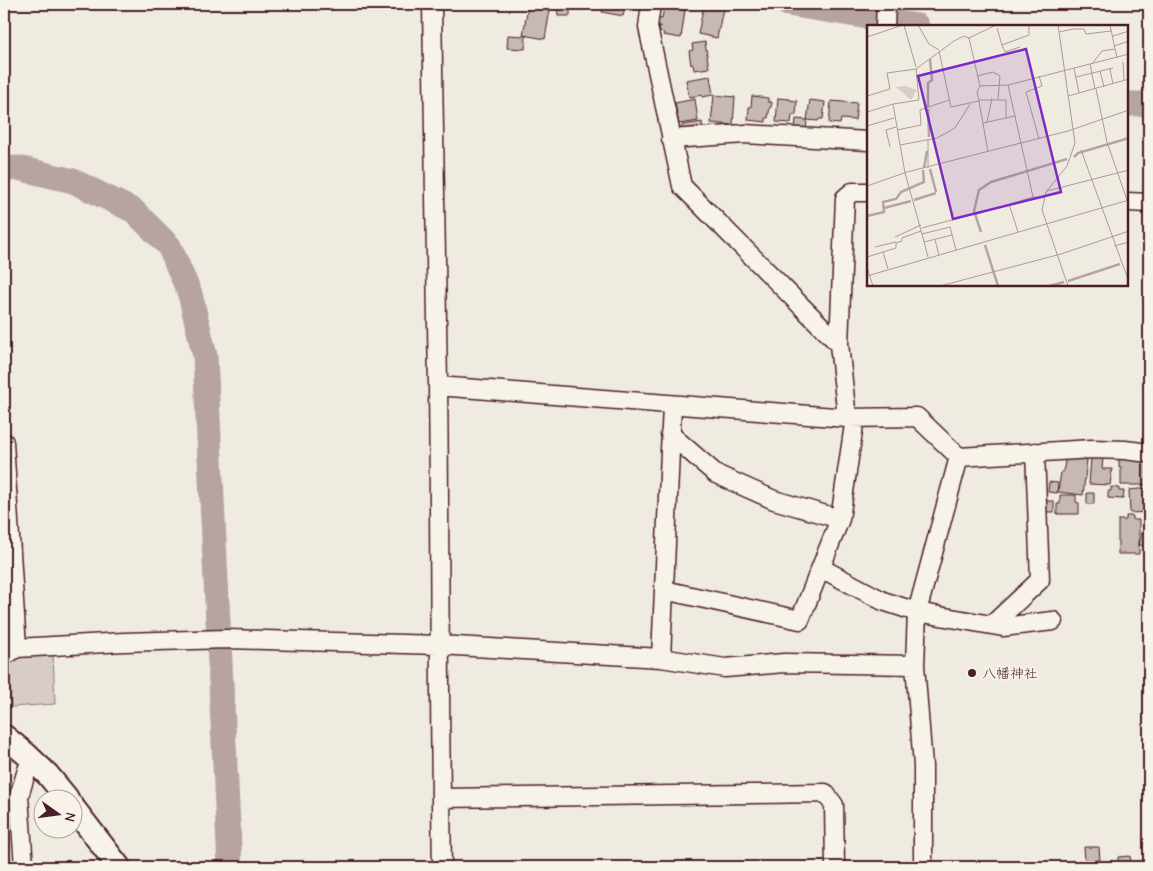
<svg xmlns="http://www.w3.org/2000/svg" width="1153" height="871" font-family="'Comic Neue','Klee One',sans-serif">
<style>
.green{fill:#d8cdc6;stroke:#917678}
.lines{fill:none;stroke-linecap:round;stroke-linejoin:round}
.river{stroke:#b7a4a2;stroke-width:25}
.building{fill:#c6b8b3;stroke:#4a1f2b}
.minor-casing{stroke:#4a1f2b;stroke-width:21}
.major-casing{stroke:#4a1f2b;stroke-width:26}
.minor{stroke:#f7f3e8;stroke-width:18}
.major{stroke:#f7f3e8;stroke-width:22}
.poi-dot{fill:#4a1f2b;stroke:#f7f3e8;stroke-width:2}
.labels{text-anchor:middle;stroke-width:4;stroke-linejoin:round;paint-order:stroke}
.poi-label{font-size:14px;fill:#4a1f2b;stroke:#f7f3e8;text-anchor:start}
.inset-river{fill:none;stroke:#b7a4a2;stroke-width:2.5}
.inset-road{fill:none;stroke:#ae9998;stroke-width:1}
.view{fill:#7b2cbf;fill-opacity:0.15;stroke:#7b2cbf;stroke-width:2.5}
.inset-edge{fill:none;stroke:#4a1f2b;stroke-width:2.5}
</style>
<rect width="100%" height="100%" fill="#f0ebe0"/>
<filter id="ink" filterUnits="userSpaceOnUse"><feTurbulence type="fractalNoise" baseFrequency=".02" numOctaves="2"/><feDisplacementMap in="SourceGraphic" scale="10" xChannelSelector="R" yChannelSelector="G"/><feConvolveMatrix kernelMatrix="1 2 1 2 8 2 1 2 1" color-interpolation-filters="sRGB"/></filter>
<g filter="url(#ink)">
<path class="green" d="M16,653H53L55,704L11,707L9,663Z"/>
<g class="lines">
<path class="river" d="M788,4L881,19
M895,23L917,26
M1127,104H1149
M4,169L18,168L73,181L134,211L169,246L190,294L205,356L230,867"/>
</g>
<path class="building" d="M600,4H626L623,16L602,12V9H600Z
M704,4H724L717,38L698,34Z
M557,5H570V16H558Z
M528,6L550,10L545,39L523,35Z
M664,7L685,10L681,38L663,35L664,33L659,32L660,26H657L658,18L662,19Z
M508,35L526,36L525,49L507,48Z
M705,42L709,68L694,70L693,64L691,65L689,51L693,50L692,44Z
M710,76L713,95L702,97V95L689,97L686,80Z
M714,95L735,97L733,125L711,123Z
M752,96L768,98V102H772L771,107H770L768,118H766V122L748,120L749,107H751Z
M778,98L790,99V100L797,101L796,115H792L791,123L776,122Z
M695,99L698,121L679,124L675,103Z
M810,100L825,102L823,119H819L818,121L807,120Z
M831,101L857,103L855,120L841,119L840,124L829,123Z
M796,119L807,120L806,130H795Z
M702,122L703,129L682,132V125Z
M1066,456L1087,460L1083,495L1058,492L1061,472H1063Z
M1120,456H1149V485H1121V468H1119V459H1120Z
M1091,457H1103L1102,469H1112L1110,485L1089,484Z
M1049,482L1058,483L1057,493L1048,492Z
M1111,487L1119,488V491H1124L1123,499L1108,498V491H1111Z
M1148,488L1149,512L1130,513L1129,490Z
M1087,493H1094V504H1087Z
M1060,495H1076V502L1079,503V514H1057V504H1060Z
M1044,501H1054V512H1044Z
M1126,516H1133V520H1139V554H1118V520H1126Z
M1142,533L1149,534L1146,546L1139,545Z
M1084,847H1099L1100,860L1085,861Z
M1130,856L1131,862L1118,863V857Z"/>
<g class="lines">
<defs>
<path id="minor" d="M432,4C433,131 436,258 438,386C440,546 439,707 442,867
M651,4L648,27L682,186L839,344
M885,26L886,4
M671,139L745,134L868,141
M868,192H852L845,198L839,344L847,418L917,417L959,457
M1127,202L1149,203
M438,386L847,418
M670,434L716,474L774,500L840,519
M4,442L17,648
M821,568L883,601L917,612L1003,627L1053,621
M664,590L800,620L840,519L855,418
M992,625L1040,580L1035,452
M4,655H6L17,648L124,642L227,639L439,645L661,658L725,668L784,663L915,665L923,766V867
M661,658L672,405
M915,665L917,612L959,457L1092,449L1125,450L1149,453
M441,798L825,793L834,805L835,867
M24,867L19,796L27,770L33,760"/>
<path id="major" d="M4,736L26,754L48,775L67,798
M72,806L119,867"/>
</defs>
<use href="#minor" class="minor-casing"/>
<use href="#major" class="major-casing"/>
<use href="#minor" class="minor"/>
<use href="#major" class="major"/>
</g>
</g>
<circle class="poi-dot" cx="972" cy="673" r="5"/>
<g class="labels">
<g class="poi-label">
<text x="982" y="678">八幡神社</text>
</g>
</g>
<g transform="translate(867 25)">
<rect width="261" height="261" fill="#f0ebe0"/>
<path d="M39,61L50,65L44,75L29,62Z" fill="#d8cdc6"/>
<path class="inset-river" d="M61,82V58L65,55L63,34M61,84L62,112M207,132L211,128L262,113M57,143L60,126M63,144L69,167M47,175L69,168M17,183L44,176M0,191L17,187L16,177L29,174L34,167L57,157L56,145M114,207L107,186L112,165L124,157L200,134M118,220L131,261M201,256L253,239M182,261L197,257"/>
<path class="inset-road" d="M37,0L49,42M51,0L62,19L72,25M191,0L208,118L200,141L179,167L175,185L201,261M243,0L250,33M130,3L135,20L162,10V0M192,7L206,4H217L219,9L244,6M246,11L262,6M0,12L36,0M102,13L113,61L141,60M135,20L138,27L153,22M247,21L262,16M72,26L84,82L112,76L110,67L113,61M256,37L257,55M223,39L228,64M225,39L235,26L248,24M207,43L212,68M49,44L52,75L26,79L38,148L55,209L83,202L89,225M243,44L246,59M233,46L237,62M110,51L126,47L133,51L131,74M209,52L246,43M229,64L240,117L260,175M0,71L23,64L20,48L49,44L87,16L97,11L102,13L129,0M201,71L262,54M112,75H139V93M112,76L121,127M0,87L26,79M120,97L125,73M116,98L148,91M0,101L27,93M30,105L54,100L53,85L82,75M172,114L159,67L175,61L172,51M33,120L70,113L88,103L103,79M23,122L19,105L29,102M214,125L262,257M61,143V114M0,161L40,147L201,106L262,85M180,166L262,145M177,173L166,172L141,60L262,29M142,179L151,207M107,190L166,172M55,203L107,189M55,209L61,232M28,212L54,200M68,215L72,230M57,217L85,210M247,221L262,217M8,222L29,217M0,232L16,227M0,242L6,261M21,244L16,227L29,223V218L35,216V213L54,206M0,251L262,175M73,261L194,229L262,206"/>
<path class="view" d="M159,24L194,167L86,194L51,51Z"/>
<rect width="261" height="261" class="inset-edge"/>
</g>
<rect width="1153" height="871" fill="none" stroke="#f7f3e8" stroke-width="20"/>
<rect x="10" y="10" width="1133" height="851" fill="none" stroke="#4a1f2b" stroke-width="2" filter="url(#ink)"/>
<g transform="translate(58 814) rotate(104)"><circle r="24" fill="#f7f3e8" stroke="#b29e9c"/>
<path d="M0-4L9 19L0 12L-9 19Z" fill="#4a1f2b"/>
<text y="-8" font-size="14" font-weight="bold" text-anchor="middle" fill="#4a1f2b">N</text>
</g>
</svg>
